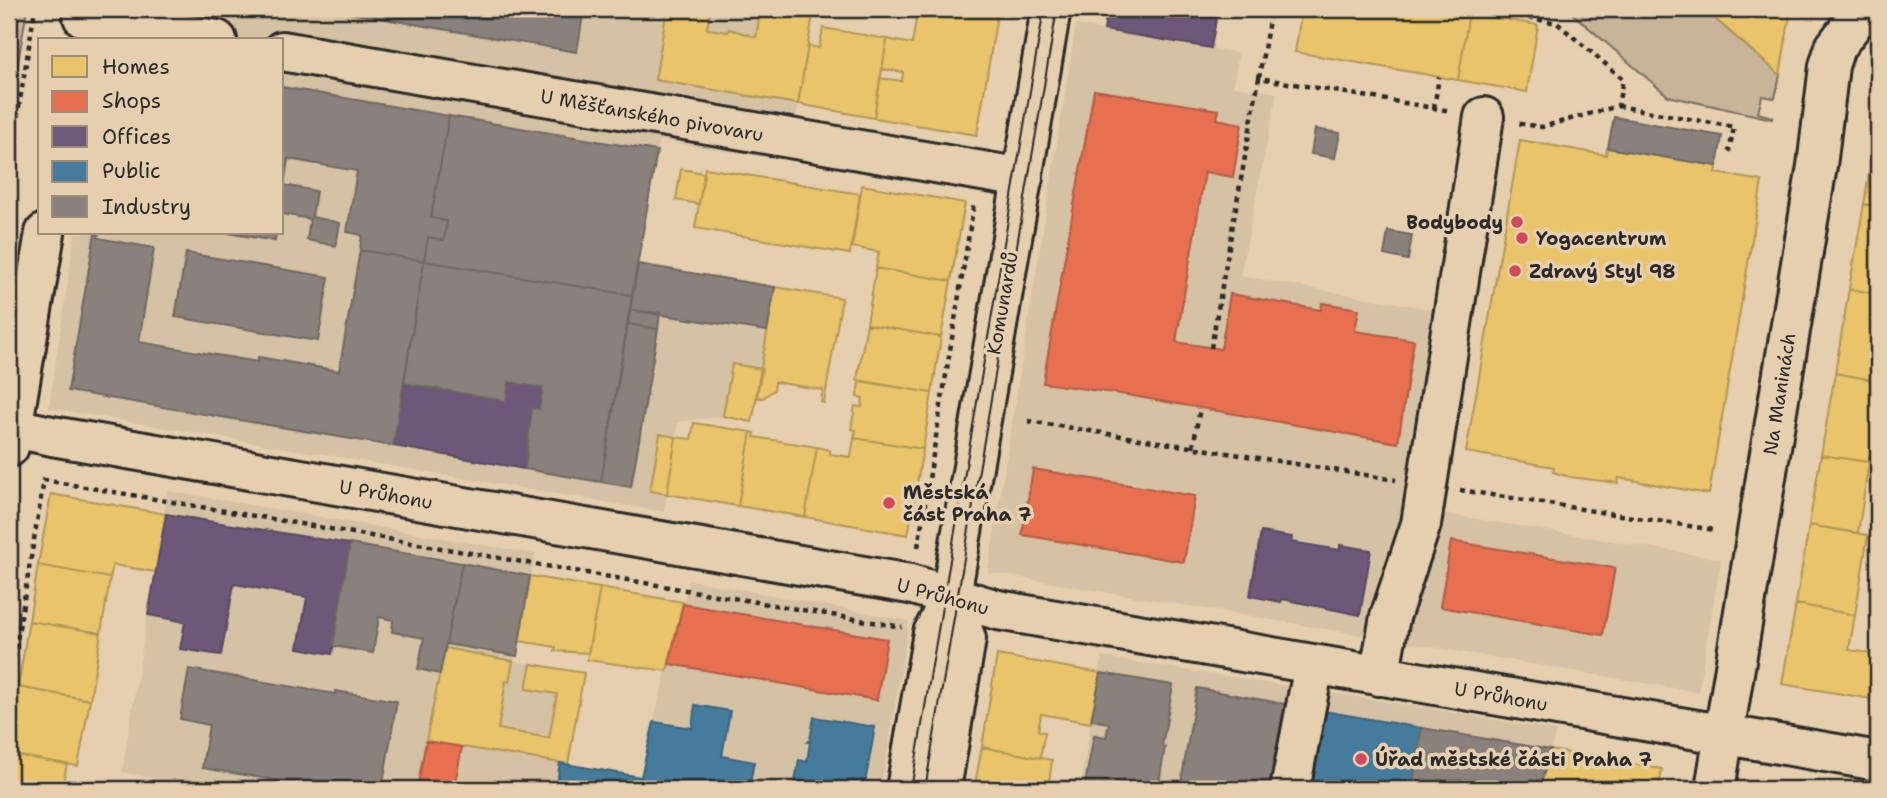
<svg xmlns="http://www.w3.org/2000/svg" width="1887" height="798" font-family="'Shantell Sans',sans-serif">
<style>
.built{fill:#d5c1a3}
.green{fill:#c7b499;stroke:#797062;stroke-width:2}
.homes{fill:#e9c46a;stroke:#b09657;stroke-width:2}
.shops{fill:#e76f51;stroke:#af5b46;stroke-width:2}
.offices{fill:#6d597a;stroke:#594b62;stroke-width:2}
.public{fill:#457b9d;stroke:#3d637b;stroke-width:2}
.industry{fill:#8a817c;stroke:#6e6764;stroke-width:2}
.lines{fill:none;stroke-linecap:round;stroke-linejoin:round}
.minor-casing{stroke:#2b2b2b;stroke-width:44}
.path{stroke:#2b2b2b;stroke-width:4.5;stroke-dasharray:5 5;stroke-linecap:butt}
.minor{stroke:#e5cfae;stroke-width:38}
.tram{stroke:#2b2b2b;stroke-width:2}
.poi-dot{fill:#d1495b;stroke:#e5cfae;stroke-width:2.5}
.labels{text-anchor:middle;stroke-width:7;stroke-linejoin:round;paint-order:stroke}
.street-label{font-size:19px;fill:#2b2b2b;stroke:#e5cfae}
.poi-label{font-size:19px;font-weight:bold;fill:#2b2b2b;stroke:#e5cfae;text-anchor:start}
</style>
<rect width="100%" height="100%" fill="#e5cfae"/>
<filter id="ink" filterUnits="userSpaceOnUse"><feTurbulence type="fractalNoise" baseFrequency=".0143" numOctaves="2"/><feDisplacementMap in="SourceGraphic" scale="14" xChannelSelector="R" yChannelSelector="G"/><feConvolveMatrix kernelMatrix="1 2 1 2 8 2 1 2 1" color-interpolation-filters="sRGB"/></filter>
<g filter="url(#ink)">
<path class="built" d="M108,9H814L789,161L659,140L638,265L775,287L752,422L723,416L678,422L664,512L49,408L75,233H282V40H104Z
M1076,25L1239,53L1233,86L1277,93L1240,276L1436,310L1402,507L1721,559L1698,692L988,572Z
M168,491L535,554L517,656L514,661L584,673L568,764L640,777L689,580L909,621L881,789H205L122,772Z
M1102,657L1427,708L1556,731L1539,789H1080Z"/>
<path class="green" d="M9,9H27L9,117Z
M1567,9H1704L1780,75L1775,98L1762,96L1758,113L1772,117V119L1668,96Z"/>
<path class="homes" d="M667,9H710L707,29L728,32L729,29L756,37L761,9H814L798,104L655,80Z
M909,9H998L977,135L874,118L880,78L902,81L903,72L882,69L887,39L912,44L917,14L908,13Z
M1302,9H1444L1469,13L1458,80L1295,52Z
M1704,9H1791L1780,75Z
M1469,13L1538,25L1527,92L1458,80Z
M823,28L887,39L874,118L798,104L808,46L819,48Z
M1878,120V207L1864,204Z
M1520,140L1606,155L1607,148L1717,166L1716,173L1762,181L1709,494L1619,478L1618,483L1570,477L1553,472L1554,467L1466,452Z
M705,168L860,194L850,254L695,228Z
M681,169L704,173L699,204L676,200Z
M862,185L965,203L951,281L876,268L879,252L852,247Z
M1864,204L1878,207V294L1849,289Z
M876,268L951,281L941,337L867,324Z
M775,287L842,298L824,403L821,402L823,390L775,382L774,390L763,398L756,397Z
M1849,289L1878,294V381L1835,373Z
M867,324L941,337L932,393L857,380Z
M732,364L762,369L752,422L723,416Z
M1835,373L1878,381V433L1874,432L1868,462L1821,455Z
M859,381L932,393L923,449L854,438L856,430L851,429L855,406L862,407L863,398L857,397Z
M694,423L751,432L738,506L667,494L676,437L691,439Z
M751,432L755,433L754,437L817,447L805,517L738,506Z
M660,434L676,437L667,494L650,491Z
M854,438L923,449L908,535L805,517L817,447L830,450V454L851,457Z
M1821,455L1869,462L1858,533L1809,525Z
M51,494L166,514L156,572L113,565L110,578L38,565Z
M1809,525L1868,535L1855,615L1796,604Z
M38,565L110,578L101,633L29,621Z
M530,576L600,588L588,653L555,651L556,647L519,641Z
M600,588L683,602L667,671L587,660Z
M1796,604L1855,615L1849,650L1878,654V700L1782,684Z
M29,621L101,633L90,700L18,687Z
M445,648L513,661L509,682L506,681L498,729L549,738L557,694L526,689L531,664L584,673L568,764L426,741Z
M997,655L1101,673L1091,723L1041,714L1038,731L1045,732L1040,758L982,747Z
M18,687L90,700L78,766L9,754V739Z
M982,747L1052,760L1048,789H974Z
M1551,750L1662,769L1659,789L1540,787Z
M9,754L67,764L62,789H9Z"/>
<path class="shops" d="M1094,90L1219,110L1217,119L1242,124L1233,177L1205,172L1176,342L1221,349L1230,294L1321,310L1322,303L1359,309L1355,331L1414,340L1398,443L1127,395L1043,383Z
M1033,469L1195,496L1184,562L1022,535Z
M1451,541L1615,568L1603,635L1440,607Z
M683,604L887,639L877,700L669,664Z
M426,741L462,747L454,789H417Z"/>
<path class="offices" d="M1107,9H1218L1211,48L1104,30Z
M509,382L543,388L539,409L532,408L525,469L393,446L404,383L506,401Z
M166,514L350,544L332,654L298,648L307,597L234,584L221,655L180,649L185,622L148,615Z
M1261,532L1292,537L1291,542L1340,550V545L1371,550L1360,615L1282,599L1281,602L1250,596Z"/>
<path class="public" d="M695,705L730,711L722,756L754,762L749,789H638L654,722L692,728Z
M1312,709L1422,728L1412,789H1301Z
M814,717L875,727L864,789H802L794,786L799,760L807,762L810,742H808L810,740Z
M560,763L641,777L638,789H556Z"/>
<path class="industry" d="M326,9H584L577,52Z
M282,87L449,116L431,218L447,221L444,240L428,237L424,261L360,250L362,235L347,232L357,171L288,159L284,185L316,191L312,217L340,223L336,246L307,240L310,219L282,214Z
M449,116L657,151L632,295L424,261L428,237L444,240L447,221L431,218Z
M1614,117L1722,136L1717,166L1608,148Z
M1315,129L1340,133L1335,158L1311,154Z
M1388,231L1412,235L1408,260L1384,255Z
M95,233H99L98,238L154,248L139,342L258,362V357L339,371L360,250L424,261L393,446L68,391Z
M228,233H276L275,241Z
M186,253L329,277L318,341L175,317Z
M424,261L632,295L601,482L525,469L532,408L539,409L543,388L509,382L506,401L404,383Z
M638,264L775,287L767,331L630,310Z
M630,310L660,313L658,329L628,324Z
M628,324L658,329L631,487L601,482Z
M350,544L462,563L440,674L418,669L424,638L392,632L393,620L379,617L373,653L333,646Z
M462,563L530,576L517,656L446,644Z
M189,669L335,694V691L397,701L382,789H330L202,768L209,725L180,719Z
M1101,673L1173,685L1162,746L1165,747L1158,789H1084L1094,735L1106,737L1109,723L1091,720Z
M1197,688L1296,706L1272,789H1180Z
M1422,728L1551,750L1539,789H1412Z"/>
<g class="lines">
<defs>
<path id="minor" d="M83,17L217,40
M282,51L1023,178
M9,427L52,436L910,584L998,610L1878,761
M9,447L45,233
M1379,676L1390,617L1421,524L1484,117
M906,789L933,633L951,596L1051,9
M941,789L966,639L951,596
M1290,789L1314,665
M1715,789L1817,166L1829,66L1835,47L1864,9"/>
</defs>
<use href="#minor" class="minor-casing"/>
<path class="path" d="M1479,9L1557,23L1623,79L1618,106L1542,127L1515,123
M1450,10V9
M1259,78L1271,9
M1618,106L1734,127L1729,152
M1434,108L1439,77
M9,167L35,9
M1211,348L1259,78L1451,111
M1028,421L1396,480
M1193,447L1200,408
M1460,490L1715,530
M918,547L974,203
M9,688L44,480L902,627"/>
<use href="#minor" class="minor"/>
<path class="tram" d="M911,789L1044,9
M925,789L1057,9"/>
</g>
</g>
<g class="poi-dot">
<circle cx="1517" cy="222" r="7"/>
<circle cx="1522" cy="238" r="7"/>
<circle cx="1515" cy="271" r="7"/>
<circle cx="889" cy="503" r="7"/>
<circle cx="1361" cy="759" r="7"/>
</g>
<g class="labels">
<g class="street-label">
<text transform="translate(652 115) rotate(10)" y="7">U Měšťanského pivovaru</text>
<text transform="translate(1002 303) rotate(-80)" y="7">Komunardů</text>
<text transform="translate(1779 394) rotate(-81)" y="7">Na Maninách</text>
<text transform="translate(386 494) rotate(10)" y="7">U Průhonu</text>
<text transform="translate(943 596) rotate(15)" y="7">U Průhonu</text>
<text transform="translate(1501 696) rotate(10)" y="7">U Průhonu</text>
</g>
<g class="poi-label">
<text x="1503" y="229" text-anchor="end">Bodybody</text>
<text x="1536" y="245">Yogacentrum</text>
<text x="1529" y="278">Zdravý Styl 98</text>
<text x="903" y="499">Městská<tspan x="903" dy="22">část Praha 7</tspan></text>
<text x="1375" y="766">Úřad městské části Praha 7</text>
</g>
</g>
<rect width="1887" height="798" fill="none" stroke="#e5cfae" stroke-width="35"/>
<rect x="18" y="18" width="1852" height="763" fill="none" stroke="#2b2b2b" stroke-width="2.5" filter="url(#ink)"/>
<rect x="38" y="38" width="245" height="196" fill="#e5cfae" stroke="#9b8d7a" stroke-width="2"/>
<rect x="52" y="56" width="35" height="21" fill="#e9c46a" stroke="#9b8d7a" stroke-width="2"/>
<text x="102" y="74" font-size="21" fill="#2b2b2b">Homes</text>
<rect x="52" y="91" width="35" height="21" fill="#e76f51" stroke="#9b8d7a" stroke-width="2"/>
<text x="102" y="108" font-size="21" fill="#2b2b2b">Shops</text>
<rect x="52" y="126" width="35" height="21" fill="#6d597a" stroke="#9b8d7a" stroke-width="2"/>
<text x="102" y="144" font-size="21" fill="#2b2b2b">Offices</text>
<rect x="52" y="161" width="35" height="21" fill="#457b9d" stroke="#9b8d7a" stroke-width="2"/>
<text x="102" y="178" font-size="21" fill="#2b2b2b">Public</text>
<rect x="52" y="196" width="35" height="21" fill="#8a817c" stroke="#9b8d7a" stroke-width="2"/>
<text x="102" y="214" font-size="21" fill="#2b2b2b">Industry</text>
</svg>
